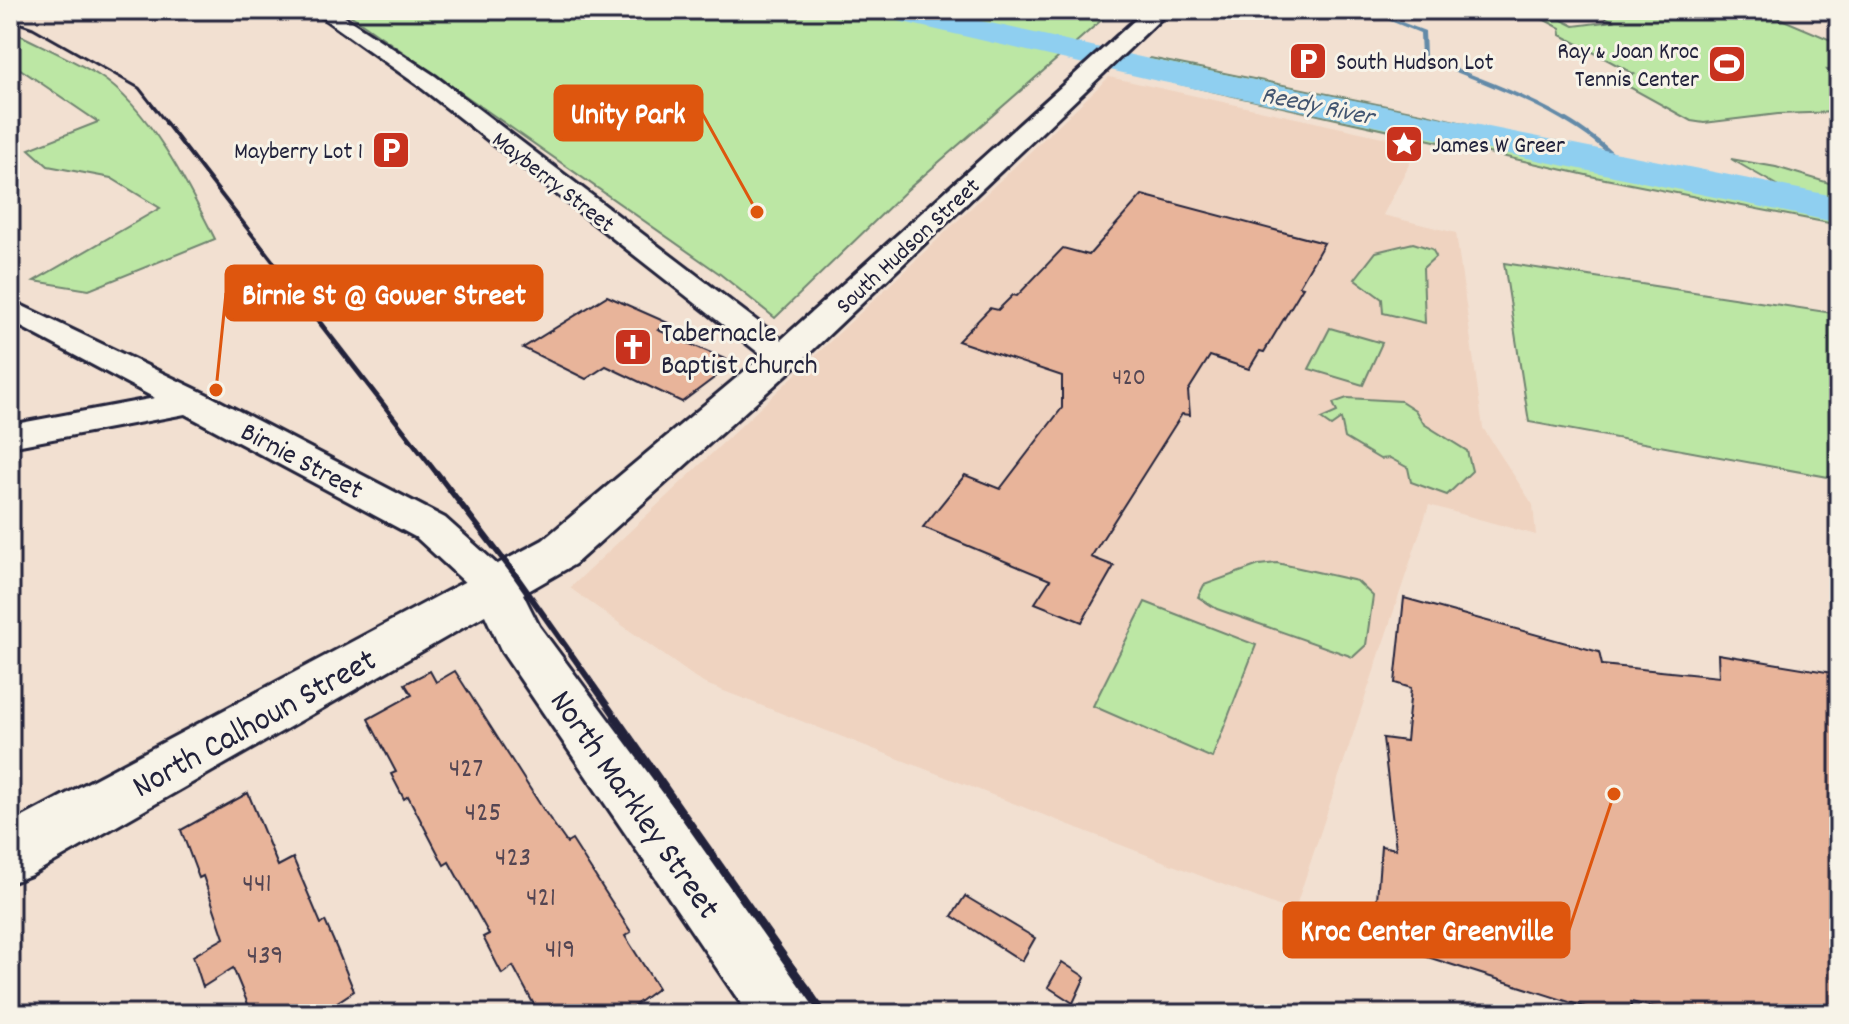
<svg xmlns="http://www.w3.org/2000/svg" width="1849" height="1024" font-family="Dekko,sans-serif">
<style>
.built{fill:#efd3c0}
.green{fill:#bce7a4;stroke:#6f8470;stroke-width:2}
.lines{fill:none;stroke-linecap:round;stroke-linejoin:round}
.stream{fill:#638aa8;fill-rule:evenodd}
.river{fill:#8fcff0;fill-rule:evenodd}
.building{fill:#e8b49a;stroke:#22223b;stroke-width:2}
.street-casing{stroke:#22223b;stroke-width:6}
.secondary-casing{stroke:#22223b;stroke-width:6}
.street{fill:#f7f3e8;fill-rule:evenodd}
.secondary{fill:#f7f3e8;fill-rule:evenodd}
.rail-far4{stroke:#22223b;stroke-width:3}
.rail-far3{stroke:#22223b;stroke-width:4}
.rail-far2{stroke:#22223b;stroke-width:5}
.rail-far1{stroke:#22223b;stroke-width:6}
.rail{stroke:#22223b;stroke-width:8}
.labels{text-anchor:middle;stroke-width:6;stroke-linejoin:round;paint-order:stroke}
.far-poi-label{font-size:24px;fill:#22223b;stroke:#f7f3e8;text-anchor:end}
.far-street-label{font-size:24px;fill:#22223b;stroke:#f7f3e8}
.number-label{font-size:24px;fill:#544653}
.far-water-label{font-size:26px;font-style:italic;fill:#435671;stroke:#f7f3e8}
.poi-label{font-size:28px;fill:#22223b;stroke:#f7f3e8;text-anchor:start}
.street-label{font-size:28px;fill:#22223b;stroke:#f7f3e8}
.near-number-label{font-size:28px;fill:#544653}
.near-street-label{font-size:34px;fill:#22223b;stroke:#f7f3e8}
.leader{fill:none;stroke:#de560e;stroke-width:3}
.callout-dot{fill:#de560e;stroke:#f7f3e8;stroke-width:3}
.callout{fill:#de560e;stroke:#de560e;stroke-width:3}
.callout-label{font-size:30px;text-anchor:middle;font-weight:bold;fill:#fff}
</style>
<rect width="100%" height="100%" fill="#f2e0d1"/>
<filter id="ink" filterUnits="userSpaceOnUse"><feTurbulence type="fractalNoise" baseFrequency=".0125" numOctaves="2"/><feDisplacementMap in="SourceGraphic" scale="16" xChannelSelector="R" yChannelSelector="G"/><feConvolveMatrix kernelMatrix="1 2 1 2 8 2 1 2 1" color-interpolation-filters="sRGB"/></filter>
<g filter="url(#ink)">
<path class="built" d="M1109,77L1419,145L1383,215L1456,233L1483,428L1533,505L1536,535L1429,505L1294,912L703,683L570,588Z"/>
<path class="green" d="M343,10H1113L907,190L775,318L720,274Z
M1526,10H1542L1574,26L1613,21L1590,10H1760L1831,40L1839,52V71L1827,70L1834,81H1839V112L1778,114L1704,123L1691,121L1622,83L1617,79L1634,74L1561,35L1560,28Z
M10,30C39,45 70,58 98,75C149,107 189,187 215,239L89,290L34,281L160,208L111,178L48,166L29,149L98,122L10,62Z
M1150,58L1426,114L1663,171L1787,191L1731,159L1776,167L1839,186V225L1595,177L1131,73Z
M1413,243L1432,249L1436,256L1423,268L1425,323L1383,313L1382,299L1355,279L1376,252Z
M1504,263L1839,314V479L1529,422Z
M1330,328L1382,343L1363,385L1309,369Z
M1347,398L1401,401L1415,410L1424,424L1467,451L1472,471L1447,495L1411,482L1408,468L1390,458L1380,459L1345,438L1341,419L1331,426L1321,419L1337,412L1333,403Z
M1277,563L1357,581L1373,596L1366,645L1353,657L1217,609L1198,597L1204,585L1259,565Z
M1145,602L1256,645L1212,758L1093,706Z"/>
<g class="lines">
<path class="stream" d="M1363,10H1370L1425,31L1426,56C1495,85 1572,108 1625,164L1620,165C1606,152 1592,139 1576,129C1529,98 1473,80 1421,58L1420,33Z"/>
<path class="river" d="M877,10H933L1149,59L1839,197V223L1149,79L881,17Z"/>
</g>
<path class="building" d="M1142,195L1324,243L1299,286L1303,287L1264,352L1260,351L1249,369L1210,356L1188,391L1190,415L1182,414L1091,557L1114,566L1082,622L1035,603L1050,580L923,527L965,475L1000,489L1062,408V376L958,341L990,308L998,310L1013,295L1017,296L1063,248L1089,255Z
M607,296L668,323L658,330L734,363L682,402L606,366L586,379L523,348Z
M1404,598L1599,652L1602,665L1719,677L1718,654L1839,674V1014H1685L1631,1002V1014H1607L1374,940L1381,846L1396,849L1383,738L1406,741L1411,688L1395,683Z
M430,671L436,682L455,671L543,809L567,843L572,840L631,932L625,936L658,988L623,1014H539L513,966L502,974L483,937L489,934L449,862L444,865L408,796L404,799L391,774L396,772L368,719L412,695L405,684Z
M248,793L278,866L293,858L321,924L325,921L337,949L354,991L336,1003L340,1014H252L233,968L203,987L193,956L224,938L203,876L199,878L181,830Z
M965,896L1035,938L1022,961L952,916Z
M1062,962L1085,977L1073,1003L1048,987Z"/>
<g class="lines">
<defs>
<path id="street" d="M312,10H334L435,76L795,350L800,357L795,364L784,367L773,364L419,86Z
M1827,10H1839V19Z
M10,300L206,394L445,518L510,576L516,587L510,598L496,603L482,598L417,538L185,414L10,447V425L155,398L10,321Z"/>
<path id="secondary" d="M1146,10H1170L797,365L575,564L523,594L539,626L810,991L820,1014H748L502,652L485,615L31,875L10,883V824L543,540L771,349Z"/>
</defs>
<use href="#street" class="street-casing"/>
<use href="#secondary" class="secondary-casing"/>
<use href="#street" class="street"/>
<use href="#secondary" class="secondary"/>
<path class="rail-far4" d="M10,20L33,28L139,88L168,125"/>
<path class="rail-far3" d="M166,123L288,281"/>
<path class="rail-far2" d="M286,279L438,475"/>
<path class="rail-far1" d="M437,473L516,576L617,719"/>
<path class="rail" d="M615,717L824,1014"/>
</g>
</g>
<defs>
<symbol id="parking-square" viewBox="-11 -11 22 22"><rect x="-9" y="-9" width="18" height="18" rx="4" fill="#c8321e" stroke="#f7f3e8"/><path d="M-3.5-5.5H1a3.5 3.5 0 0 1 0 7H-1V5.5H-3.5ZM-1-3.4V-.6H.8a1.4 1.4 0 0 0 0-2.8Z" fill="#fff"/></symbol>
<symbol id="stadium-square" viewBox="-11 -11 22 22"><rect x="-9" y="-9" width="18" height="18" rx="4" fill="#c8321e" stroke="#f7f3e8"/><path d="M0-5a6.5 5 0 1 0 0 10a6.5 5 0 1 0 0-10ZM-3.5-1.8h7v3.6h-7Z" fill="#fff"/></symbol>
<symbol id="sight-square" viewBox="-11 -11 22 22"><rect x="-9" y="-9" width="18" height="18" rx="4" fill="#c8321e" stroke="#f7f3e8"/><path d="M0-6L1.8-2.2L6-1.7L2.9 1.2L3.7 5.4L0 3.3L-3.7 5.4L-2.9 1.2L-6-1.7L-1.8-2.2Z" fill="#fff"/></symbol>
<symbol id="church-square" viewBox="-11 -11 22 22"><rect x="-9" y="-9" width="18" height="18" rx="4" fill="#c8321e" stroke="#f7f3e8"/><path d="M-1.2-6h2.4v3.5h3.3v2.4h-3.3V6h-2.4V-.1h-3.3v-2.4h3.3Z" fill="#fff"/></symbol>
</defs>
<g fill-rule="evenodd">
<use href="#parking-square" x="1286" y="39" width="44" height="44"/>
<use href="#stadium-square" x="1705" y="42" width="44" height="44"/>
<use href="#sight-square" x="1382" y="122" width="44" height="44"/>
<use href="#parking-square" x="369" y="128" width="44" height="44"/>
<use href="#church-square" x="611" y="325" width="44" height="44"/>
</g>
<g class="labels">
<g class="far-poi-label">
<text x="1699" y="58">Ray &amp; Joan Kroc<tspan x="1699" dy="28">Tennis Center</tspan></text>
<text x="1336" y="69" text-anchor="start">South Hudson Lot</text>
<text x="1432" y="152" text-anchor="start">James W Greer</text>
<text x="363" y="158">Mayberry Lot 1</text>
</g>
<g class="far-street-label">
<text transform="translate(554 181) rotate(38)" y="8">Mayberry Street</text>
<text transform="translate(907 245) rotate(-43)" y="8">South Hudson Street</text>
</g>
<g class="number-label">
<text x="1129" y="384">420</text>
</g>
<g class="far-water-label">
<text transform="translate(1318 104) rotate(12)" y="9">Reedy River</text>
</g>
<g class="poi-label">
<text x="661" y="341">Tabernacle<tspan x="661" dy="32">Baptist Church</tspan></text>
</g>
<g class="street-label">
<text transform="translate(303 459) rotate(28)" y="10">Birnie Street</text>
</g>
<g class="near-number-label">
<text x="466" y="776">427</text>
<text x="483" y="820">425</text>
<text x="513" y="865">423</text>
<text x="257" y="891">441</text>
<text x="541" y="905">421</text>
<text x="560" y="957">419</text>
<text x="265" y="963">439</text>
</g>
<g class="near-street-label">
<text transform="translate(253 721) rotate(-29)" y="12">North Calhoun Street</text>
<text transform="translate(637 803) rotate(55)" y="12">North Markley Street</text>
</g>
</g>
<path class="leader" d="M757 212L702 113M216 390L226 293M1614 794L1569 930"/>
<g class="callout-dot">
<circle cx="757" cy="212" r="8"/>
<circle cx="216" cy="390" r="8"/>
<circle cx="1614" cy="794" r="8"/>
</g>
<g class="callout">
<rect x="555" y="86" width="147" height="54" rx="8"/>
<rect x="226" y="266" width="316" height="54" rx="8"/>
<rect x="1284" y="903" width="285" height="54" rx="8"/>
</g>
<g class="callout-label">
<text x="628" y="123">Unity Park</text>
<text x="384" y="304">Birnie St @ Gower Street</text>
<text x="1427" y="940">Kroc Center Greenville</text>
</g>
<rect width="1849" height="1024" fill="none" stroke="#f7f3e8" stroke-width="40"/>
<rect x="20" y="20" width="1809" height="984" fill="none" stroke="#22223b" stroke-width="3" filter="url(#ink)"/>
</svg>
